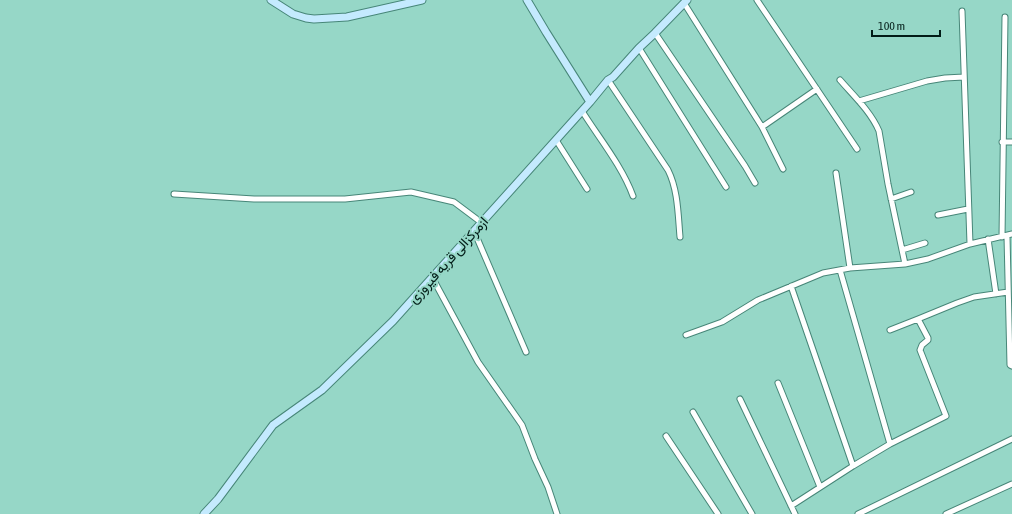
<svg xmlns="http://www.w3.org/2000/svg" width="1012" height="514" font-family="'Asap Condensed',Vazirmatn,sans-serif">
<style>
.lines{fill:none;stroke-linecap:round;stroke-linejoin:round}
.street-casing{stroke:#478678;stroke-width:7}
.secondary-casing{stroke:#478678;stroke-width:9}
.street{stroke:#fff;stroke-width:5}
.secondary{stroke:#c4eafe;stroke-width:7}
.labels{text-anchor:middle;stroke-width:4;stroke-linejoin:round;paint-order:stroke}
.street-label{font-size:14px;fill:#021c17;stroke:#96d7c7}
</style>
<rect width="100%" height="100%" fill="#96d7c7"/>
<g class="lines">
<defs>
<path id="street" d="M757,0L857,149
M684,3L762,127L783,169
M962,11L970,244
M655,33L745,166L755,183
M639,48L726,187
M608,80L668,170C678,190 678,214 680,237
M840,80C854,96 871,112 879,131L888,184L905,264
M859,101L927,81L945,78L964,77
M582,111C599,138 622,166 633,196
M762,127L817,89
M556,140L587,189
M1002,142H1012
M836,173L850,268
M174,194L254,199H345L411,192L454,202L482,223
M891,199L911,192
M938,215L968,209
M474,231L526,352
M1007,236L1010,365L1012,366
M1002,237L1005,17
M988,239L996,294
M902,250L925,243
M840,270L890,444
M432,277L478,362L522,425L535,459L548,487L557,514
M791,286L853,466
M890,330L918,319L957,303L974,297L1008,292
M686,335L722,322L758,300L823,273L850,268L905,264L928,259L970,244L1012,234
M778,383L820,487
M740,399L795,514
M693,412L752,514
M666,436L718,514
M791,506L853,466L890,444L946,416L920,350L922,345L928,340V338L918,319
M858,514L1012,439
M946,514L1012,484"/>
<path id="secondary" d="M271,0L293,14L306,18L314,19L347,17L422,0
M527,0L546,32L590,102
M204,514L218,499L273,425L322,390L393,321L590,102L608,80L613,77L639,48L655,33L687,0"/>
</defs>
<use href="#street" class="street-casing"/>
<use href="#secondary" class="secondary-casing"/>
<use href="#street" class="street"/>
<use href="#secondary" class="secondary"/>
</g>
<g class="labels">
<g class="street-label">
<text transform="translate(448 260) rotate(-48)" y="5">ازمرکزالی قریه فیروزی</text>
</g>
</g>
<path d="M872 30v6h68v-6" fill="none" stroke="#021c17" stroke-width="2"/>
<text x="878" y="30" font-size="12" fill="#021c17" stroke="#96d7c7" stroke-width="3" paint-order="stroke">100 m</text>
</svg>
